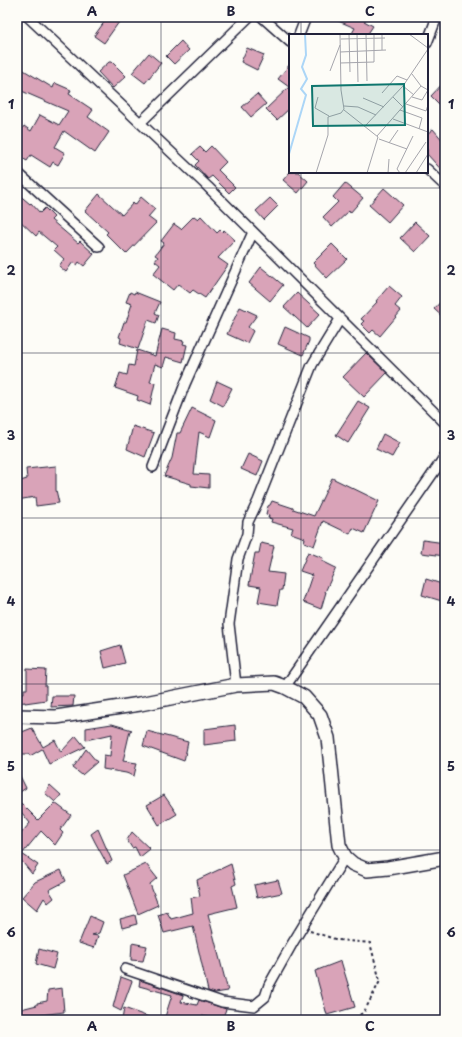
<svg xmlns="http://www.w3.org/2000/svg" width="462" height="1037" font-family="'Playpen Sans',sans-serif">
<style>
.building{fill:#d9a3b8;stroke:#22223b}
.lines{fill:none;stroke-linecap:round;stroke-linejoin:round}
.street-casing{stroke:#22223b;stroke-width:12}
.secondary-casing{stroke:#22223b;stroke-width:16}
.path{stroke:#22223b;stroke-width:2;stroke-dasharray:3 3;stroke-linecap:butt}
.street{stroke:#fdfcf7;stroke-width:9}
.secondary{stroke:#fdfcf7;stroke-width:13}
.grid{fill:none;stroke:#22223b;stroke-width:1;stroke-opacity:0.55}
.inset-river{fill:none;stroke:#acd6f7;stroke-width:2}
.inset-road{fill:none;stroke:#a5a5ac;stroke-width:1}
.view{fill:#0f766e;fill-opacity:0.15;stroke:#0f766e;stroke-width:2}
.inset-edge{fill:none;stroke:#22223b;stroke-width:2}
.neatline{fill:none;stroke:#22223b;stroke-width:1.5}
.grid-label{font-size:13px;text-anchor:middle;font-weight:bold;fill:#22223b}
</style>
<rect width="100%" height="100%" fill="#fdfcf7"/>
<filter id="ink" filterUnits="userSpaceOnUse"><feTurbulence type="fractalNoise" baseFrequency=".025" numOctaves="2"/><feDisplacementMap in="SourceGraphic" scale="8" xChannelSelector="R" yChannelSelector="G"/><feConvolveMatrix kernelMatrix="1 2 1 2 8 2 1 2 1" color-interpolation-filters="sRGB"/></filter>
<g filter="url(#ink)">
<path class="building" d="M108,17H112L119,22L104,43L94,36Z
M329,17H366L364,21L373,26L367,35H351L355,28Z
M181,41L189,50L174,64L166,56Z
M247,48L264,55L257,70L241,62Z
M149,53L161,63L145,83L132,73Z
M109,62H112L126,76L113,88L98,72Z
M290,64V108L277,120L266,109L289,87L278,79Z
M17,66L53,88L55,83L71,90L69,94L93,110L88,117L109,132L95,153L64,131L55,147L65,153L58,165L53,162L50,167L31,155L27,161L17,155V137L24,126L31,131L40,115L59,125L68,111L17,89Z
M445,81V110L431,96Z
M257,94L266,104L251,117L242,107Z
M433,129L445,143V174L427,154V134Z
M211,146L226,162L218,170L235,187L229,193L212,176L208,179L195,165L199,161L192,154L200,147L205,152Z
M290,172H298L308,181L298,193L283,180Z
M345,183L363,198L350,213L349,211L332,227L323,217L338,202L333,197Z
M384,188L403,205L388,222L369,205Z
M17,193L30,204L31,203L40,213L45,208L54,217L51,220L78,243L80,241L94,254L84,266L79,262L77,265L73,262L66,272L59,266L64,259L54,250L57,247L39,232L36,236L17,218Z
M99,194L122,215L133,203L135,205L141,197L155,209L148,217L156,223L126,254L106,234L108,232L85,211Z
M270,198L278,206L264,220L256,211Z
M194,216L198,219L201,216L217,233L220,230L222,232L224,230L235,240L218,258L228,265L205,298L193,290L190,293L178,284L173,290L153,274L160,265L155,261L158,257L155,255L164,243L161,241L174,224L181,229Z
M415,222L430,236L415,252L400,238Z
M332,244L347,259L327,278L313,263Z
M261,267L283,285L270,301L249,283Z
M389,286L402,297L395,306L401,311L380,336L373,330L370,333L361,324L364,321L361,319L377,302L376,301Z
M130,292L134,294L135,292L160,302L155,313L159,315L156,323L148,320L138,349L120,343L121,338L119,337L124,322H126L132,304L126,302Z
M297,293L320,314L307,328L284,307Z
M445,297V319L434,309Z
M240,307L257,315L248,327L253,331L247,343L227,334Z
M285,327L309,338V341L303,355L278,344Z
M162,329L176,333L175,339L184,341L183,344L187,345L183,362L166,357L163,367L155,364L150,382L155,383L150,405L137,400L138,396L115,388L120,373L127,375L129,365L134,366L137,350L155,356Z
M366,353L387,373L364,397L343,377Z
M217,381L232,388L223,406L210,399Z
M358,401L370,408L348,443L336,435Z
M192,408L216,420L210,437L199,432L194,474L209,475V488L191,486V484L164,476L172,458L177,433H180Z
M133,426L154,433L145,457L127,449Z
M383,434L400,443L392,457L376,449Z
M248,454L263,461L257,476L241,469Z
M56,466V490L59,503L36,506L35,497L17,500V482L27,479L26,469Z
M332,478L379,501L364,533L353,528L350,534L323,521L314,546L304,542L305,538L291,533L293,528L271,522L272,519L268,518L269,515L266,514L268,506L270,505L272,501L293,508V509L314,516Z
M423,540L445,543V556L421,553Z
M261,543L274,546L268,572L284,574L282,590H280L277,605L258,602L261,587L249,585L255,553H259Z
M308,552L323,558L322,561L336,568L325,592H326L321,609L303,602L312,575L300,571Z
M426,579L445,585V602L422,595Z
M120,645L125,663L105,668L101,651Z
M27,669L46,670L45,686H46V700L25,703V702L17,703V693H24V689H27Z
M52,696H74L73,706L51,707Z
M112,724L132,730L130,731L123,761L137,763L134,776L126,773L103,769L104,755L110,756L112,734L86,740V728Z
M235,725L236,741L204,745V729Z
M32,728L43,747L55,740L61,752L76,736L85,747L49,764L42,749L30,756L29,754H17V734Z
M147,731L188,742L184,761L143,746Z
M86,749L97,762L82,775L73,768Z
M17,770L26,788L17,794Z
M50,785L61,795L55,802L45,793Z
M164,795L177,814L159,825L147,805Z
M55,803L71,815L60,830L63,833L55,845L41,831L22,854L38,865L32,874L19,858L17,860V838L30,823L18,808L22,804L38,820Z
M98,829L112,861L107,864L95,842L91,834Z
M132,832L150,849L140,857L135,847L132,848L127,840Z
M146,864L157,878L150,884L158,905L138,914L123,875Z
M231,864L236,884L232,886L237,907L208,914L228,991L215,993L208,991L193,926L164,933L158,915L167,912L171,919L193,913L191,898L200,896L197,880Z
M61,870L66,881L49,890L54,898L48,903L44,898L37,910L22,897L35,882Z
M278,880L282,893L257,898L254,885Z
M135,915L137,924L122,928L120,919Z
M90,916L103,922L99,933L92,935L98,936L94,948L79,943Z
M132,943L147,946L143,961L131,960Z
M39,949L57,954L53,969L36,964Z
M341,961L355,1007L327,1015L315,971Z
M121,977L132,981L121,1011L113,1007Z
M140,980L183,995L181,1002L197,1005L199,1000L226,1009L222,1020L202,1016L201,1020H164L172,995L139,986Z
M62,988L64,1012L25,1017V1020H17V1010L37,1005V1003L47,1001L48,990Z
M124,1008L154,1019V1020H122Z"/>
<g class="lines">
<defs>
<path id="street" d="M28,17L208,187L445,423
M262,17L290,42
M299,35L306,17
M427,43L437,17
M140,123L249,17
M427,169L445,186
M17,172L99,247
M153,467L185,384L253,232
M236,685L229,624L238,559L247,534L248,522L258,501L312,365L340,319
M285,687L445,456
M125,969L222,1002L254,1006L265,997L269,985L292,944L345,857"/>
<path id="secondary" d="M17,716L56,717L140,704L236,685L274,683L285,687L304,697L320,715L328,738L339,845L345,857L353,864L367,870L388,868L445,858"/>
</defs>
<use href="#street" class="street-casing"/>
<use href="#secondary" class="secondary-casing"/>
<path class="path" d="M310,931L338,940L370,943L380,981L364,1012L352,1020"/>
<use href="#street" class="street"/>
<use href="#secondary" class="secondary"/>
</g>
</g>
<path class="grid" d="M161,17V1020M301,17V35M301,172V1020M17,188H445M17,353H445M17,518H445M17,684H445M17,850H445"/>
<g transform="translate(289 34)">
<rect width="139" height="139" fill="#fdfcf7"/>
<path class="inset-river" d="M0,120L17,61L12,55L18,45L13,33L17,21L16,0"/>
<path class="inset-road" d="M60,0L61,38M68,0L69,48M77,0L78,47M120,0L139,14M52,5L96,4M93,16V0M51,18L97,16M51,29L85,28V0M41,37L51,11M123,40L132,52L139,56M114,52L125,61M93,59L108,42L118,46M29,63L26,74L40,82M104,63L114,73M123,63L133,66L139,56M74,64L95,73M117,70L137,77L139,71M55,72L69,73L87,81M55,76L89,103L78,139M111,76L133,84L130,95M104,85L139,98M77,91L114,52L139,15M88,102L132,52M90,105L118,115M100,109L109,96M27,139L39,101V83L52,79L55,75L52,56L51,0M99,139L100,125M111,139L108,135L124,102M116,139L137,108M127,139L139,120"/>
<path class="view" d="M115,50L116,91L24,92L23,52Z"/>
<rect width="139" height="139" class="inset-edge"/>
</g>
<rect width="462" height="1037" fill="none" stroke="#fdfcf7" stroke-width="44"/>
<rect x="22" y="22" width="418" height="993" class="neatline"/>
<g class="grid-label">
<text x="92" y="16">A</text>
<text x="231" y="16">B</text>
<text x="370" y="16">C</text>
<text x="11" y="109">1</text>
<text x="451" y="109">1</text>
<text x="11" y="275">2</text>
<text x="451" y="275">2</text>
<text x="11" y="440">3</text>
<text x="451" y="440">3</text>
<text x="11" y="606">4</text>
<text x="451" y="606">4</text>
<text x="11" y="771">5</text>
<text x="451" y="771">5</text>
<text x="11" y="937">6</text>
<text x="451" y="937">6</text>
<text x="92" y="1031">A</text>
<text x="231" y="1031">B</text>
<text x="370" y="1031">C</text>
</g>
</svg>
